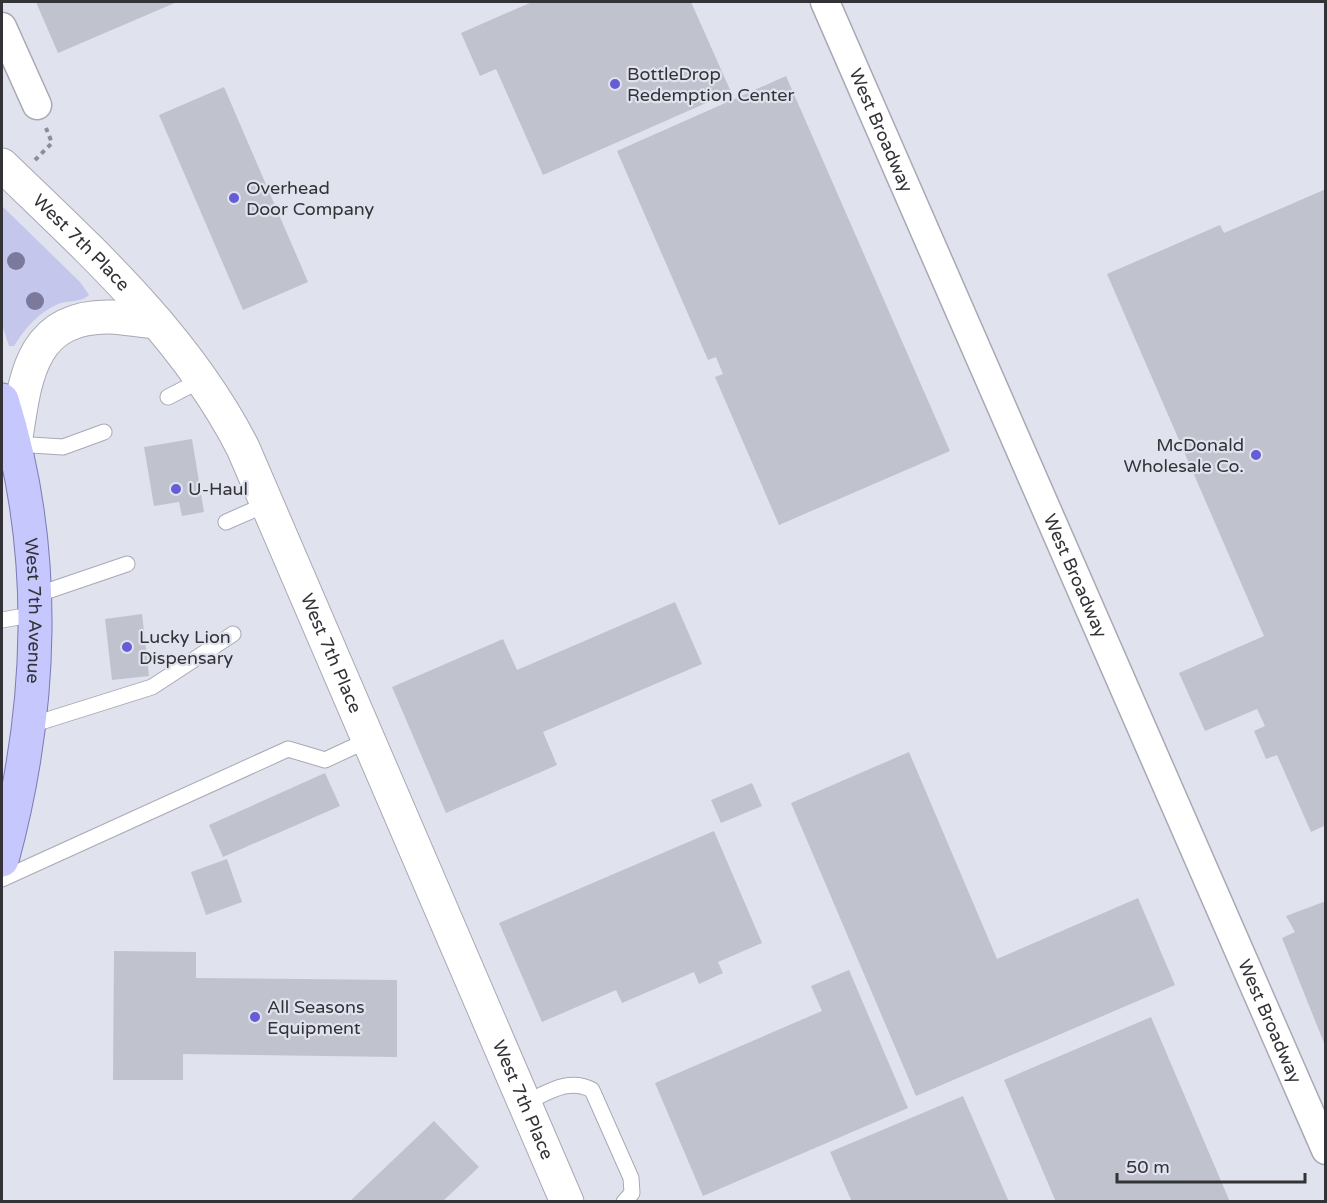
<svg xmlns="http://www.w3.org/2000/svg" width="1327" height="1203" font-family="'Varela Round',sans-serif">
<style>
.green{fill:#c4c6ec}
.building{fill:#c0c2cd}
.lines{fill:none;stroke-linecap:round;stroke-linejoin:round}
.service-casing{stroke:#a8a9b4;stroke-width:17}
.minor-casing{stroke:#a8a9b4;stroke-width:31}
.tertiary-casing{stroke:#a8a9b4;stroke-width:35}
.primary-casing{stroke:#797ab7;stroke-width:35}
.path{stroke:#8c8d95;stroke-width:4;stroke-dasharray:4.5 4.5;stroke-linecap:butt}
.service{stroke:#fff;stroke-width:15}
.minor{stroke:#fff;stroke-width:28}
.tertiary{stroke:#fff;stroke-width:33}
.primary{stroke:#c5c7fd;stroke-width:33}
.tree{fill:#7b7a9c}
.poi-dot{fill:#655dd6;stroke:#e0e2ed;stroke-width:2}
.labels{text-anchor:middle;stroke-width:4.5;stroke-linejoin:round;paint-order:stroke}
.poi-label{font-size:18px;fill:#323237;stroke:#e0e2ed;text-anchor:start}
.street-label{font-size:18px;fill:#323237;stroke:#e0e2ed}
</style>
<rect width="100%" height="100%" fill="#e0e2ed"/>
<path class="green" d="M2,206L80,282L89,295C81,303 68,300 58,304C38,313 25,328 14,346H9L2,325Z"/>
<path class="building" d="M36,2H177L58,53Z
M532,2H691L731,92L543,175L496,69L480,76L461,33Z
M786,76L950,451L779,525L715,377L723,374L716,357L708,360L617,151Z
M224,87L308,282L243,310L159,115Z
M1326,189V825L1311,832L1277,755L1266,759L1254,731L1265,726L1257,709L1205,731L1179,673L1264,636L1107,274L1220,225L1224,233Z
M192,439L204,512L182,516L179,502L154,506L144,447Z
M675,602L702,664L543,732L557,765L446,813L392,687L503,639L517,670Z
M142,614L149,676L112,680L105,619Z
M909,752L997,959L1138,898L1175,985L916,1096L791,803Z
M325,773L340,806L223,857L209,825Z
M752,783L762,806L721,823L711,800Z
M714,831L762,943L718,962L723,973L699,984L694,972L622,1003L616,990L542,1022L499,923Z
M227,859L242,902L206,915L191,872Z
M1326,901V1048L1282,938L1295,932L1286,916Z
M114,951L196,952V978L397,980V1057L183,1054V1080H113Z
M849,970L908,1108L703,1196L655,1083L822,1011L811,986Z
M1151,1017L1230,1202H1056L1004,1080Z
M963,1096L1009,1202H852L830,1152Z
M434,1121L479,1167L442,1202H349Z"/>
<g class="lines">
<defs>
<path id="service" d="M168,397L203,379
M15,444L63,447L104,432
M226,522L267,504
M36,595L127,564
M2,620L36,614
M28,726L152,687L233,634
M2,879L288,749L325,760L368,740
M525,1103C547,1093 569,1077 592,1090L631,1178L632,1193L624,1202"/>
<g id="minor">
<path id="s1" d="M825,2L1326,1150"/>
<path d="M2,27L37,105"/>
</g>
<g id="tertiary">
<path id="s2" d="M2,165C91,251 186,336 243,448L567,1202"/>
<path d="M15,444C25,382 28,315 111,317C126,318 142,321 157,322"/>
</g>
<g id="primary">
<path id="s3" d="M2,400C49,550 43,709 2,860"/>
</g>
</defs>
<use href="#service" class="service-casing"/>
<use href="#minor" class="minor-casing"/>
<use href="#tertiary" class="tertiary-casing"/>
<use href="#primary" class="primary-casing"/>
<path class="path" d="M35,160L52,143L46,128"/>
<use href="#service" class="service"/>
<use href="#minor" class="minor"/>
<use href="#tertiary" class="tertiary"/>
<use href="#primary" class="primary"/>
</g>
<g class="tree">
<circle cx="16" cy="261" r="9"/>
<circle cx="35" cy="301" r="9"/>
</g>
<g class="poi-dot">
<circle cx="615" cy="84" r="6"/>
<circle cx="234" cy="198" r="6"/>
<circle cx="1256" cy="455" r="6"/>
<circle cx="176" cy="489" r="6"/>
<circle cx="127" cy="647" r="6"/>
<circle cx="255" cy="1017" r="6"/>
</g>
<g class="labels">
<g class="poi-label">
<text x="627" y="80">BottleDrop<tspan x="627" dy="21">Redemption Center</tspan></text>
<text x="246" y="194">Overhead<tspan x="246" dy="21">Door Company</tspan></text>
<text x="1244" y="451" text-anchor="end">McDonald<tspan x="1244" dy="21">Wholesale Co.</tspan></text>
<text x="188" y="495">U-Haul</text>
<text x="139" y="643">Lucky Lion<tspan x="139" dy="21">Dispensary</tspan></text>
<text x="267" y="1013">All Seasons<tspan x="267" dy="21">Equipment</tspan></text>
</g>
<g class="street-label">
<text dy="6" stroke="none"><textPath href="#s1" startOffset="140">West Broadway</textPath></text>
<text dy="6" stroke="none"><textPath href="#s2" startOffset="111">West 7th Place</textPath></text>
<text dy="6" stroke="none"><textPath href="#s1" startOffset="626">West Broadway</textPath></text>
<text dy="6" stroke="none"><textPath href="#s3" startOffset="214">West 7th Avenue</textPath></text>
<text dy="6" stroke="none"><textPath href="#s2" startOffset="597">West 7th Place</textPath></text>
<text dy="6" stroke="none"><textPath href="#s1" startOffset="1112">West Broadway</textPath></text>
<text dy="6" stroke="none"><textPath href="#s2" startOffset="1083">West 7th Place</textPath></text>
</g>
</g>
<rect width="1327" height="1203" fill="none" stroke="#323237" stroke-width="6"/>
<path d="M1117 1173v9h188v-9" fill="none" stroke="#323237" stroke-width="3"/>
<text x="1126" y="1173" font-size="18" fill="#323237" stroke="#e0e2ed" stroke-width="4.5" paint-order="stroke">50 m</text>
</svg>
